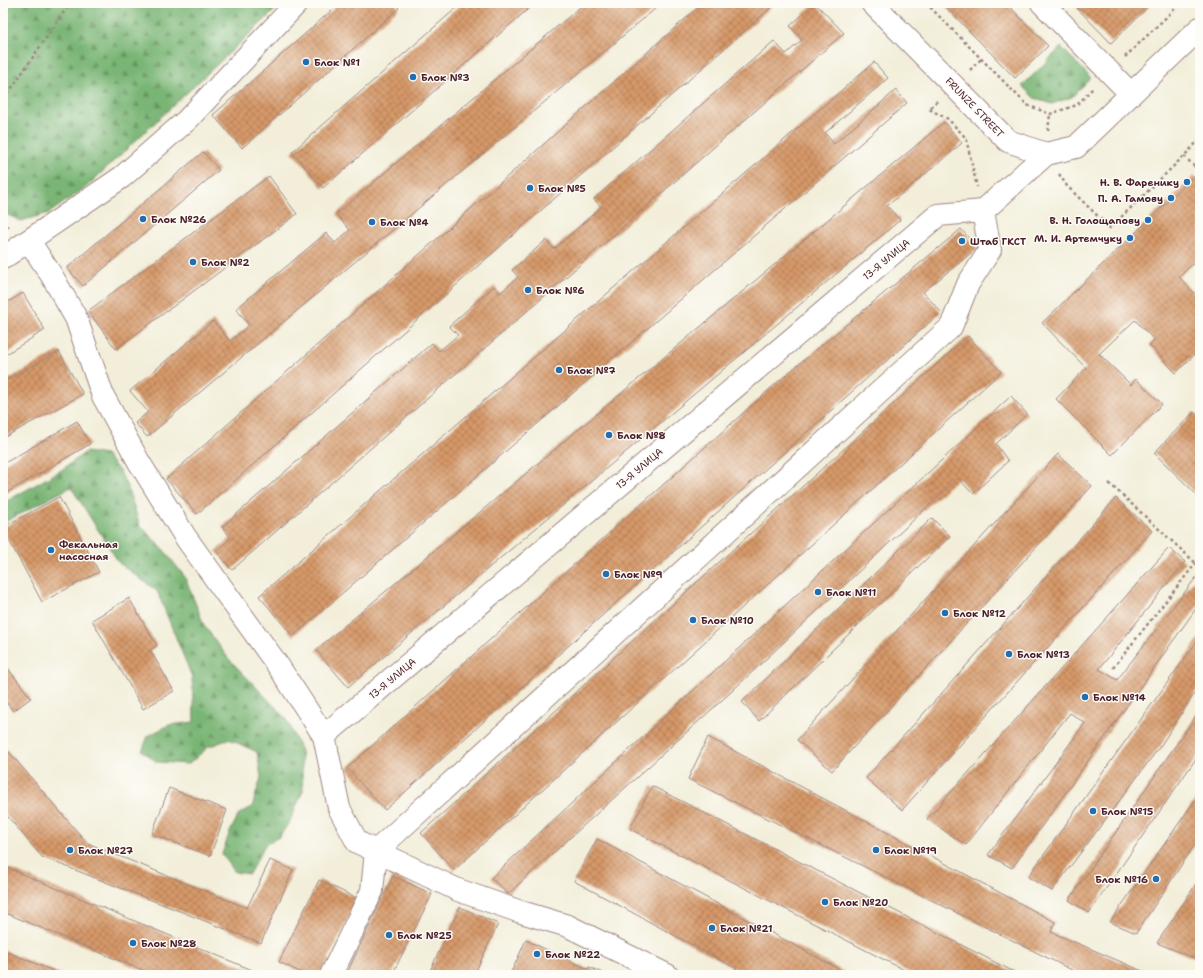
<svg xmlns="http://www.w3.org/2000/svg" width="1203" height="978" font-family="'Shantell Sans',sans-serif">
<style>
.forest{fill:url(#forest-firs);stroke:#626a50}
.building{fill:url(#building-cross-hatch)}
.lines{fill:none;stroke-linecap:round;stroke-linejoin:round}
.minor-casing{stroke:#9e8682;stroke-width:24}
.path{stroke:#9e8682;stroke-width:2.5;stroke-dasharray:3 3;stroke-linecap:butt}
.minor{stroke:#fff;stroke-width:22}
.poi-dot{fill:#1f6fb2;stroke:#fdfcf7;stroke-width:1.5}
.labels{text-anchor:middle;stroke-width:3;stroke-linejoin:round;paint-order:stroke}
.poi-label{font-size:10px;font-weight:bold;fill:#4a1f2b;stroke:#fdfcf7;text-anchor:start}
.street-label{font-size:10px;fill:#4a1f2b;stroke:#fdfcf7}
</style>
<defs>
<pattern id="forest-firs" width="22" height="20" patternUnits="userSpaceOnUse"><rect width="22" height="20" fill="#79b574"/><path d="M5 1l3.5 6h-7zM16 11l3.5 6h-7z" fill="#65935f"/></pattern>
<pattern id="building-cross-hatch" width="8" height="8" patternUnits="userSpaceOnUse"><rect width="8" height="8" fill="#d59969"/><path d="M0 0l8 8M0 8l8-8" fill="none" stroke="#af7c57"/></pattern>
</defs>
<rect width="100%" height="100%" fill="#fdfcf7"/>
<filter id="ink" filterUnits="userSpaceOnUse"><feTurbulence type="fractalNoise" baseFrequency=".025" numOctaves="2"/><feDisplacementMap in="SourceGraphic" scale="8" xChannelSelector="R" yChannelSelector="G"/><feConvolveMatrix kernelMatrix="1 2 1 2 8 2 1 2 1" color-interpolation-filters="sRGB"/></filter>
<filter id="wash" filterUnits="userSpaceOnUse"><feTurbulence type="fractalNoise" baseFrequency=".012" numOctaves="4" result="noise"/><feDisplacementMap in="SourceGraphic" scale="16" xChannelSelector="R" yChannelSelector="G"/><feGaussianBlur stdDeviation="0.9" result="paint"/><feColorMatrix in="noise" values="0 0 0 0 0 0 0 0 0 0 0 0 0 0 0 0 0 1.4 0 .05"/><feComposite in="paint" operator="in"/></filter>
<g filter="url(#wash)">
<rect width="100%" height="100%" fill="#f2eed9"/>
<path class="forest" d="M3,3H281L270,15L85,188L49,213L21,221L3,213Z
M1061,47L1091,78L1072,97L1052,104L1034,98L1022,86Z
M86,452L106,455L120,472L128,489L140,525L163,549L185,577L204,625L228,658L286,718L301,751L303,791L290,821L279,837L265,845L249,874L235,872L222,854L229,834L239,814L252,807L261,777L257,752L229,739L208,747L189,764L157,762L142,751L148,736L169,725L194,722L192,677L157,591L119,563L71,487L3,523V503L60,471Z"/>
<g id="blocks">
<path class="building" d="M340,3H395L399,8L242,148L213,115Z
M462,3H535L323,188L292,152Z
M585,3H662L147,437L135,423L148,412L130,391L213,321L230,341L249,325L236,309L326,233L335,243L350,230L336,214Z
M703,3H776L197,514L166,479Z
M815,3L844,33L232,570L216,551L231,538L222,527L432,343L439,351L458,335L449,326L494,286L500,293L518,277L512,270L546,240L554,249L601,207L594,199L774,41L786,54L802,40L790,26Z
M942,3H1006L1048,46L1015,78Z
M1082,3H1152L1111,43L1077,8Z
M874,62L888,78L825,133L834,144L896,90L907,103L293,636L259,596Z
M944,122L962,143L887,206L900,220L348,687L316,650Z
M203,152L219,170L83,286L67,268Z
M269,176L297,214L116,349L88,311Z
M1194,176L1200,183V257L1179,277L1198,297L1200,296V349L1176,373L1149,345L1154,340L1135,320L1099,354L1131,385L1136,379L1162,404L1112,455L1056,399L1086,368L1042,323Z
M961,229L977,248L923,292L941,312L385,810L347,768L780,380Z
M23,293L45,330L3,356V305Z
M968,336L1001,372L454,870L421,833Z
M59,351L83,394L3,438V382Z
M1011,396L1027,414L996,444L1008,461L973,494L958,478L732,691L508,894L491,878Z
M1194,412L1200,418V498L1154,453Z
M77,421L90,444L3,495V464Z
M1058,454L1092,486L832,771L797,740Z
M59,497L99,572L42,602L3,529V527Z
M1116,498L1152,531L902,810L866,778Z
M932,518L950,536L759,721L742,702Z
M1169,548L1185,562L1099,669L1117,680L1198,575L1200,576V603L1012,868L988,855L1085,723L1070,713L966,845L927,819Z
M129,598L157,646L150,650L174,691L143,709L92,620Z
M1200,637V685L1161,745L1052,891L1028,877Z
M3,662L31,698L13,711L3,698Z
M1200,710V753L1089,913L1069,900Z
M708,737L1055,922L1051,932L1152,975H1082L688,779Z
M3,745L87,843L247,908L270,860L293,870L261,943L42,857L3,811Z
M652,786L1020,975H914L630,829Z
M169,788L227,810L210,856L152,834Z
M1200,793V837L1136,933L1110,922Z
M597,839L850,975H748L574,881Z
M3,866L264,975H154L3,912Z
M393,876L432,894L392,975H346Z
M1200,878V953L1196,959L1157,943Z
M319,880L358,899L321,975H306L279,962Z
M460,907L498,924L474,975H428Z
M526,940L588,969L589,967L607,975H510Z
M3,950L63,975H3Z"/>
</g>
</g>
<g filter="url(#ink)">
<use href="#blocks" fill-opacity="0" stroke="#9e8682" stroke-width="1"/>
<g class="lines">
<defs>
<path id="minor" d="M872,3L1008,141L1046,154L1076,147L1200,28
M1042,3L1131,94
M29,241L52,276L76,318L103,396L139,462L186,538L279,667L324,736L339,808L357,842L458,890L518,911L568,926L667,975
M3,258L122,177L187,120L297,3
M324,736L938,215L983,211
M331,975L372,891L376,851L951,327L968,284L990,250L983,211L1046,154"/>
</defs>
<use href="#minor" class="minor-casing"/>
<path class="path" d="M926,3L1027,105L1050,114L1077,105L1093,88
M1125,57L1181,3
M970,70L981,59
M3,97L11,89L70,3
M937,101L929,109L948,119L966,138L977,187
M1048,131L1050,114
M1184,156L1200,172
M1059,174L1067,186L1110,228L1184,156L1200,139
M3,222L9,227
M1109,483L1200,567
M1113,668L1196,563"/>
<use href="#minor" class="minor"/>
</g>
</g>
<g class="poi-dot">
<circle cx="306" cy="62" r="4"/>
<circle cx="413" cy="77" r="4"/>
<circle cx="1187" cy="182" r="4"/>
<circle cx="530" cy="188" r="4"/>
<circle cx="1171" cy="198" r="4"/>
<circle cx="143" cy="219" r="4"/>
<circle cx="1148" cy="220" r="4"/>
<circle cx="372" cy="222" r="4"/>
<circle cx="1130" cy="238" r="4"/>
<circle cx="962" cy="241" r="4"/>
<circle cx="193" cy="262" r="4"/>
<circle cx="528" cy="290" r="4"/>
<circle cx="559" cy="370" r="4"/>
<circle cx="609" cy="435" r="4"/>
<circle cx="51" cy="550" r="4"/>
<circle cx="606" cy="574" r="4"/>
<circle cx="818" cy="592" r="4"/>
<circle cx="945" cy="613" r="4"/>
<circle cx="693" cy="620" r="4"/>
<circle cx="1009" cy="654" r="4"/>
<circle cx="1085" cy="697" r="4"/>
<circle cx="1093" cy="811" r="4"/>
<circle cx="70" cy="850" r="4"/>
<circle cx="876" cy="850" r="4"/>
<circle cx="1156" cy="879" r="4"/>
<circle cx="825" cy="902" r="4"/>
<circle cx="712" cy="928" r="4"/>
<circle cx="389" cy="935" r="4"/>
<circle cx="133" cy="943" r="4"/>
<circle cx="537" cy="954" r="4"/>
</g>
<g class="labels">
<g class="poi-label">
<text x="314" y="66">Блок №1</text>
<text x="421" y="81">Блок №3</text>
<text x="1179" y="186" text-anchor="end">Н. В. Фаренику</text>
<text x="538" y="192">Блок №5</text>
<text x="1163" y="202" text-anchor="end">П. А. Гамову</text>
<text x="151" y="223">Блок №26</text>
<text x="1140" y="224" text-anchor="end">В. Н. Голощапову</text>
<text x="380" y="226">Блок №4</text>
<text x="1122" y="242" text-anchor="end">М. И. Артемчуку</text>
<text x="970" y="245">Штаб ГКСТ</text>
<text x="201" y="266">Блок №2</text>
<text x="536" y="294">Блок №6</text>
<text x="567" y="374">Блок №7</text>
<text x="617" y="439">Блок №8</text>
<text x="59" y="548">Фекальная<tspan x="59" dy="12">насосная</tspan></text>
<text x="614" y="578">Блок №9</text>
<text x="826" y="596">Блок №11</text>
<text x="953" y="617">Блок №12</text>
<text x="701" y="624">Блок №10</text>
<text x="1017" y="658">Блок №13</text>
<text x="1093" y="701">Блок №14</text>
<text x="1101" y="815">Блок №15</text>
<text x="78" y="854">Блок №27</text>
<text x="884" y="854">Блок №19</text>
<text x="1148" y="883" text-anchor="end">Блок №16</text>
<text x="833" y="906">Блок №20</text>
<text x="720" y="932">Блок №21</text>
<text x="397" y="939">Блок №25</text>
<text x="141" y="947">Блок №28</text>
<text x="545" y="958">Блок №22</text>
</g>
<g class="street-label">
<text transform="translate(975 107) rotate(46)" y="4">FRUNZE STREET</text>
<text transform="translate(886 259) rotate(-40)" y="4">13-Я УЛИЦА</text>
<text transform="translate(639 468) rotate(-40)" y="4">13-Я УЛИЦА</text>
<text transform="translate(392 678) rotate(-40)" y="4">13-Я УЛИЦА</text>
</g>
</g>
<rect width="1203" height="978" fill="none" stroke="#fdfcf7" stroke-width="16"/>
</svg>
